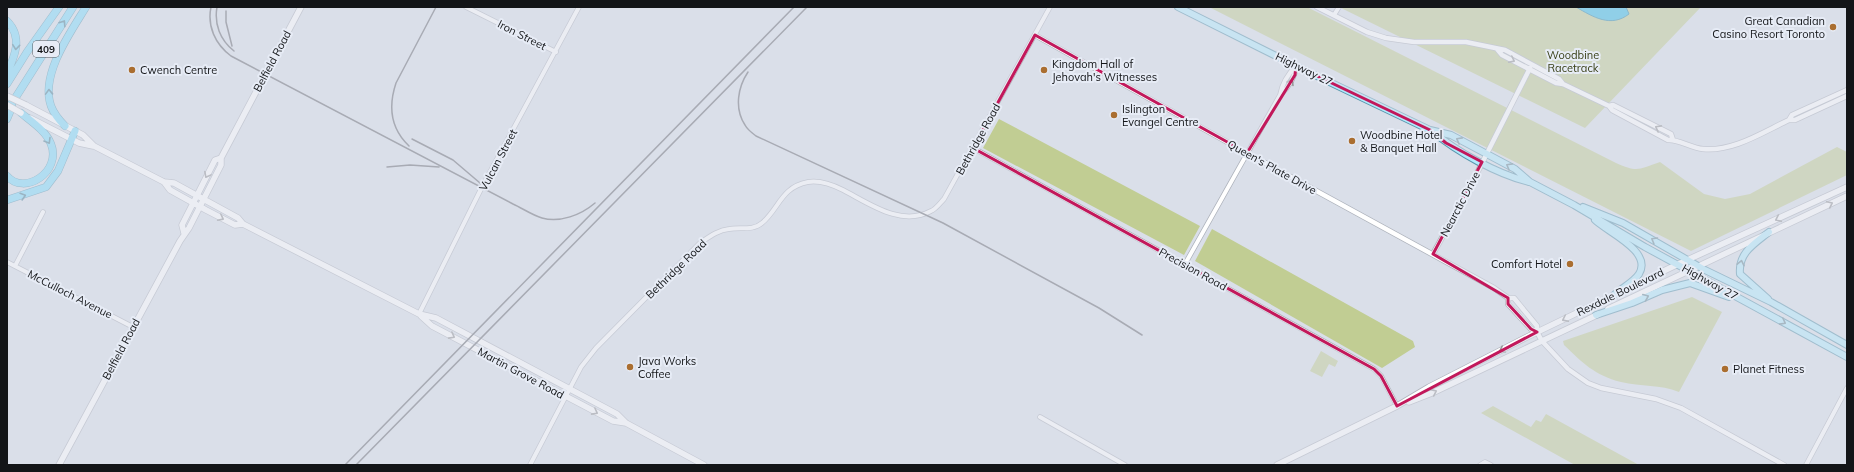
<svg xmlns="http://www.w3.org/2000/svg" width="1854" height="472" font-family="Mulish,sans-serif">
<style>
.green{fill:#c1cd93}
.water{fill:#37bde7;stroke:#2c8ba9}
.lines{fill:none;stroke-linecap:round;stroke-linejoin:round}
.minor-casing{stroke:#aeb3bc;stroke-width:5.5}
.tertiary-casing{stroke:#aeb3bc;stroke-width:6}
.secondary-casing{stroke:#aeb3bc;stroke-width:7}
.primary-casing{stroke:#5996ac;stroke-width:8}
.motorway-casing{stroke:#5996ac;stroke-width:8}
.minor{stroke:#fff;stroke-width:4}
.tertiary{stroke:#fff;stroke-width:4.5}
.secondary{stroke:#fff;stroke-width:5.5}
.primary{stroke:#b2eafd;stroke-width:6}
.motorway{stroke:#7edcfb;stroke-width:7}
.rail{stroke:#6a6d73;stroke-width:1.5}
.secondary-bridge-casing{stroke:#aeb3bc;stroke-width:7;stroke-linecap:butt}
.secondary-bridge{stroke:#fff;stroke-width:5.5}
.oneway{stroke:#4e8295}
.oneway2{stroke:#959697}
.oneway3{stroke:#6a8a96}
.marked{fill:none;stroke:#c2185b;stroke-width:3;stroke-linejoin:round}
.poi-dot{fill:#aa6e30;stroke:#e7ecf6;stroke-width:1.5}
.labels{text-anchor:middle;stroke-width:4;stroke-linejoin:round;paint-order:stroke}
.shield{fill:#e7ecf6;stroke:#53565b;stroke-width:1}
.shield-label{font-size:10px;font-weight:bold;fill:#131518}
.poi-label{font-size:11px;fill:#131518;stroke:#e7ecf6;text-anchor:start}
.street-label{font-size:11px;fill:#131518;stroke:#e7ecf6}
.park-label{font-size:11px;fill:#373e15;stroke:#e7ecf6}
</style>
<rect width="100%" height="100%" fill="#dadfe9"/>
<path class="green" d="M1209,7H1307L1616,163C1638,173 1639,169 1660,162L1704,194L1725,199L1750,194L1837,147L1847,152V175L1691,251Z
M1339,7H1701L1585,128Z
M999,119L1200,226L1184,255L983,148Z
M1212,229L1413,341L1415,347L1382,368L1195,261Z
M1692,297L1722,312L1679,392C1660,384 1641,387 1621,382C1594,375 1583,363 1564,345L1563,341Z
M1321,351L1338,361L1335,367L1329,364L1322,377L1310,371Z
M1493,406L1531,427L1536,420L1541,422L1546,414L1639,465H1575L1481,413Z"/>
<path class="water" d="M1576,7H1626L1629,14C1611,28 1593,17 1576,7Z"/>
<g class="lines">
<defs>
<path id="minor" d="M466,7L556,52
M1334,15L1339,7
M1280,95C1282,84 1288,74 1296,66
M973,148L1374,369L1381,376L1397,406
M7,262L133,327
M1185,264L1280,95C1289,87 1295,78 1296,66
M15,266L43,212
M419,314L482,187L579,7
M1040,417L1125,465
M530,465L581,367L596,348L700,243C709,237 718,230 729,229C740,227 753,231 762,223C779,209 781,187 808,182C820,180 833,185 843,190C870,204 901,227 931,211C936,209 940,203 944,199L1050,7
M1480,465L1485,462L1491,465
M1806,465L1847,388"/>
<path id="tertiary" d="M1317,7L1367,32L1386,38L1414,42H1466L1505,50L1559,79L1563,84
M1035,35L1247,153L1494,288L1508,298H1514L1537,326V332L1542,341L1568,369L1588,383L1601,388L1656,399L1681,408L1784,465
M1497,49L1502,55L1556,83L1563,84L1609,106L1612,110L1668,140C1678,139 1691,148 1703,149C1733,152 1763,132 1789,120H1795L1847,96
M1609,106L1613,105L1671,134L1673,140
M1789,120L1792,115L1847,90
M1433,254L1469,189L1530,68
M1508,298V304L1531,329L1537,332"/>
<path id="secondary" d="M26,105L83,135L94,146L164,182L174,183L238,218L243,224L419,314L436,318L617,414L626,423L704,465
M30,118L79,143L93,146
M164,182L170,190L206,210L235,225L243,224
M184,233L182,225L215,160L221,158
M1608,309L1847,196
M421,316L432,326L613,421L626,423
M1409,402L1432,393L1599,314
M59,465L180,241L189,228L221,165V158L301,7
M1277,465L1397,406L1429,387L1527,337L1672,267L1847,187"/>
<path id="primary" d="M1178,7L1296,66L1430,130L1451,135L1515,169L1530,182L1574,205L1645,247L1847,357
M1432,131C1457,152 1497,174 1529,182
M1583,207L1623,223L1705,270L1771,302L1847,345
M1595,220C1607,232 1653,251 1639,274C1633,283 1621,288 1613,296
M1768,299L1740,274C1738,253 1754,244 1769,232
M1596,315L1632,303L1662,290L1690,283L1729,297"/>
<path id="motorway" d="M7,21C23,37 15,56 7,73
M7,84L27,52L59,7
M7,111L73,7
M7,119L12,107
M65,126C59,120 54,114 51,106C40,75 70,33 86,7
M7,176C24,196 62,172 51,144C46,131 32,122 21,113
M7,200L46,187L58,171L75,131"/>
</defs>
<use href="#minor" class="minor-casing"/>
<use href="#tertiary" class="tertiary-casing"/>
<use href="#secondary" class="secondary-casing"/>
<use href="#primary" class="primary-casing"/>
<use href="#motorway" class="motorway-casing"/>
<use href="#minor" class="minor"/>
<use href="#tertiary" class="tertiary"/>
<use href="#secondary" class="secondary"/>
<use href="#primary" class="primary"/>
<use href="#motorway" class="motorway"/>
<path class="rail" d="M211,7C207,26 215,44 231,56L513,204C522,208 532,215 542,218C560,223 581,215 595,203
M217,7C214,24 220,40 234,51
M226,11V22L232,46
M748,72C738,87 734,108 745,125C747,129 752,133 756,136L943,223L1099,308L1142,335
M412,139L453,160L480,183
M409,146C391,129 388,107 396,83L436,7
M387,167L410,165L439,167
M345,465L794,7
M356,465L807,7"/>
<defs>
<path id="secondary-bridge" d="M7,96L26,105
M7,105L21,113"/>
</defs>
<use href="#secondary-bridge" class="secondary-bridge-casing"/>
<use href="#secondary-bridge" class="secondary-bridge"/>
</g>
<defs><path id="oneway-chevron" d="M-2-3.5L2.5 0L-2 3.5" fill="none" stroke-width="1.6" stroke-linecap="round" stroke-linejoin="round"/></defs>
<g class="oneway">
<use href="#oneway-chevron" transform="translate(63 23) rotate(-57)"/>
<use href="#oneway-chevron" transform="translate(16 47) rotate(96)"/>
<use href="#oneway-chevron" transform="translate(49 92) rotate(-92)"/>
<use href="#oneway-chevron" transform="translate(48 141) rotate(59)"/>
<use href="#oneway-chevron" transform="translate(23 196) rotate(-17)"/>
</g>
<g class="oneway2">
<use href="#oneway-chevron" transform="translate(1512 60) rotate(27)"/>
<use href="#oneway-chevron" transform="translate(1291 82) rotate(-59)"/>
<use href="#oneway-chevron" transform="translate(1658 128) rotate(-152)"/>
<use href="#oneway-chevron" transform="translate(207 175) rotate(118)"/>
<use href="#oneway-chevron" transform="translate(1830 204) rotate(-25)"/>
<use href="#oneway-chevron" transform="translate(221 218) rotate(27)"/>
<use href="#oneway-chevron" transform="translate(1778 219) rotate(155)"/>
<use href="#oneway-chevron" transform="translate(1565 319) rotate(154)"/>
<use href="#oneway-chevron" transform="translate(452 336) rotate(28)"/>
<use href="#oneway-chevron" transform="translate(1502 350) rotate(153)"/>
<use href="#oneway-chevron" transform="translate(1434 392) rotate(-24)"/>
<use href="#oneway-chevron" transform="translate(595 412) rotate(28)"/>
</g>
<g class="oneway3">
<use href="#oneway-chevron" transform="translate(1459 140) rotate(-152)"/>
<use href="#oneway-chevron" transform="translate(1509 166) rotate(-151)"/>
<use href="#oneway-chevron" transform="translate(1654 240) rotate(-150)"/>
<use href="#oneway-chevron" transform="translate(1741 263) rotate(-78)"/>
<use href="#oneway-chevron" transform="translate(1646 297) rotate(-23)"/>
<use href="#oneway-chevron" transform="translate(1783 322) rotate(28)"/>
</g>
<path d="M0 0H1854V472H0ZM1035,35L1247,153L1295,75L1296,66L1430,130L1446,143L1482,162L1433,254L1508,298V304L1531,329L1537,332L1397,406L1381,376L1374,369L973,148Z" fill="#dadfe9" fill-opacity=".55" fill-rule="evenodd"/>
<path class="marked" d="M1035,35L1247,153L1295,75L1296,66L1430,130L1446,143L1482,162L1433,254L1508,298V304L1531,329L1537,332L1397,406L1381,376L1374,369L973,148Z"/>
<g class="poi-dot">
<circle cx="1833" cy="27" r="4"/>
<circle cx="132" cy="70" r="4"/>
<circle cx="1044" cy="70" r="4"/>
<circle cx="1114" cy="115" r="4"/>
<circle cx="1352" cy="141" r="4"/>
<circle cx="1570" cy="264" r="4"/>
<circle cx="630" cy="367" r="4"/>
<circle cx="1725" cy="369" r="4"/>
</g>
<g class="labels">
<rect class="shield" x="33" y="41" width="26" height="16" rx="3"/>
<g class="shield-label">
<text x="46" y="53">409</text>
</g>
<g class="poi-label">
<text x="1825" y="25" text-anchor="end">Great Canadian<tspan x="1825" dy="13">Casino Resort Toronto</tspan></text>
<text x="1052" y="68">Kingdom Hall of<tspan x="1052" dy="13">Jehovah's Witnesses</tspan></text>
<text x="140" y="74">Cwench Centre</text>
<text x="1122" y="113">Islington<tspan x="1122" dy="13">Evangel Centre</tspan></text>
<text x="1360" y="139">Woodbine Hotel<tspan x="1360" dy="13">&amp; Banquet Hall</tspan></text>
<text x="1562" y="268" text-anchor="end">Comfort Hotel</text>
<text x="638" y="365">Java Works<tspan x="638" dy="13">Coffee</tspan></text>
<text x="1733" y="373">Planet Fitness</text>
</g>
<g class="street-label">
<text transform="translate(522 35) rotate(27)" y="4">Iron Street</text>
<text transform="translate(272 61) rotate(-62)" y="4">Belfield Road</text>
<text transform="translate(1304 69) rotate(26)" y="4">Highway 27</text>
<text transform="translate(978 139) rotate(-61)" y="4">Bethridge Road</text>
<text transform="translate(498 160) rotate(-62)" y="4">Vulcan Street</text>
<text transform="translate(1272 167) rotate(29)" y="4">Queen's Plate Drive</text>
<text transform="translate(1460 204) rotate(-62)" y="4">Nearctic Drive</text>
<text transform="translate(676 269) rotate(-44)" y="4">Bethridge Road</text>
<text transform="translate(1193 269) rotate(29)" y="4">Precision Road</text>
<text transform="translate(1710 282) rotate(29)" y="4">Highway 27</text>
<text transform="translate(1620 292) rotate(-26)" y="4">Rexdale Boulevard</text>
<text transform="translate(70 294) rotate(27)" y="4">McCulloch Avenue</text>
<text transform="translate(121 349) rotate(-62)" y="4">Belfield Road</text>
<text transform="translate(521 373) rotate(28)" y="4">Martin Grove Road</text>
</g>
<g class="park-label">
<text x="1573" y="59">Woodbine<tspan x="1573" dy="13">Racetrack</tspan></text>
</g>
</g>
<rect width="1854" height="472" fill="none" stroke="#131518" stroke-width="16"/>
</svg>
